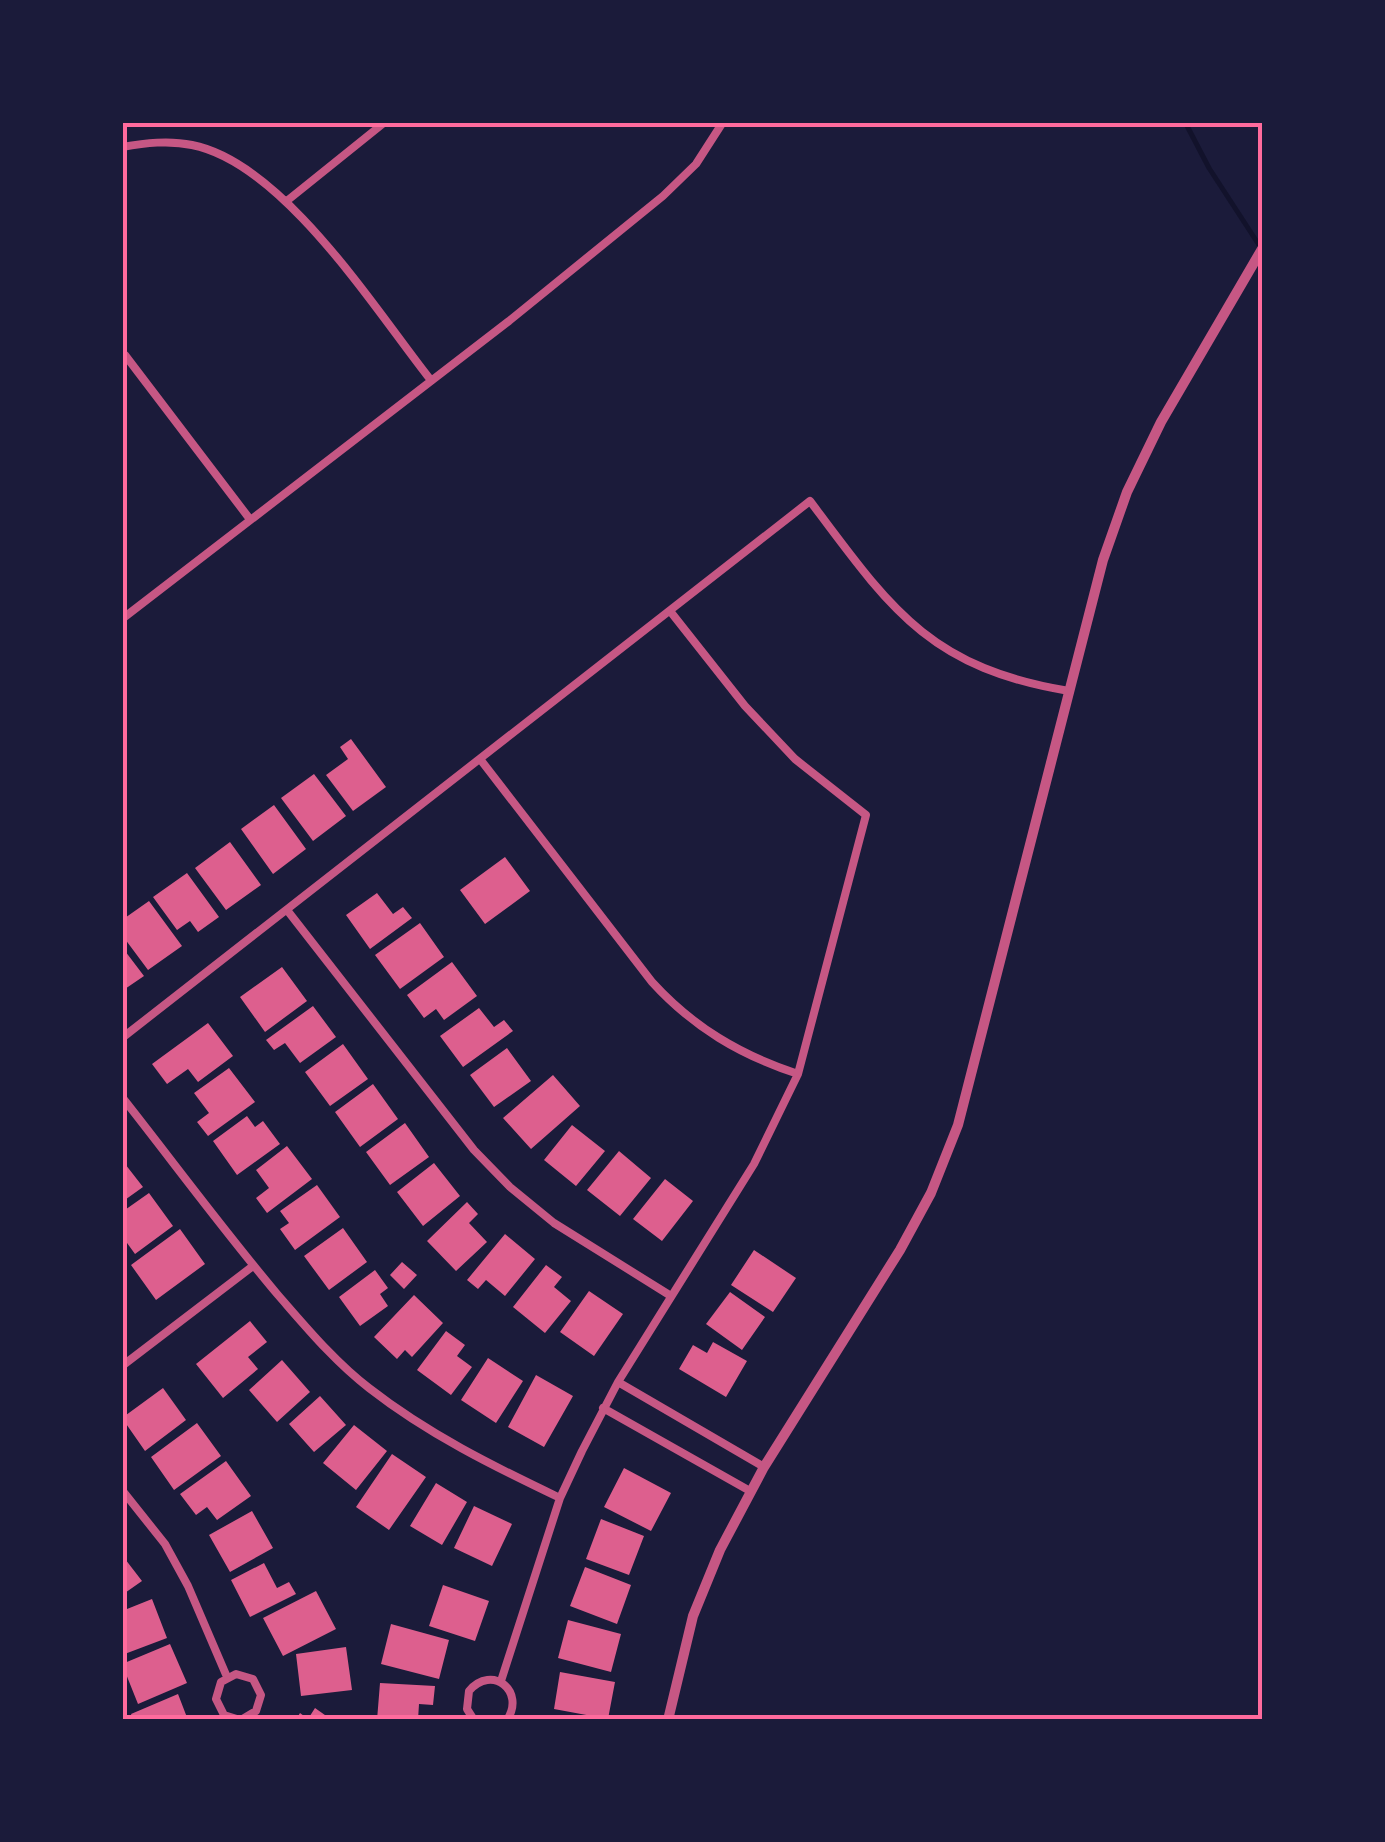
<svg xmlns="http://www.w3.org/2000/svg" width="1385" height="1842" font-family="'PT Sans',sans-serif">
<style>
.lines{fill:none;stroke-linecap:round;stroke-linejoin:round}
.stream{stroke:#12122b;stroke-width:5}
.building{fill:#dd5f8e}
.minor{stroke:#c65784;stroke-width:8}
.tertiary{stroke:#c65784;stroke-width:10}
.neatline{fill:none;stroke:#ff6b9d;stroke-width:4}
</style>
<rect width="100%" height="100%" fill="#1b1b3a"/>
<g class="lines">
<path class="stream" d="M1185,122L1209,168L1261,248"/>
</g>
<path class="building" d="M351,739L386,787L353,811L326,775L348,759L340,747Z
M314,774L346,816L313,841L281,798Z
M274,805L306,849L273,874L241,829Z
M230,842L261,885L226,910L195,868Z
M505,857L530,891L485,924L460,890Z
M187,873L219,917L198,932L190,921L177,930L153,897Z
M377,893L393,914L403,907L412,918L370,949L346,915Z
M149,901L182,946L148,970L122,935V920Z
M420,923L444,957L400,989L375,955Z
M122,947L144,976L122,991Z
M452,962L477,996L444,1020L436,1009L424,1018L407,995Z
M282,967L307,1001L265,1032L240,997Z
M313,1006L336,1037L300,1063L285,1043L274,1050L266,1040Z
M479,1008L494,1027L504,1020L513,1031L463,1067L440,1036Z
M208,1023L233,1056L198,1082L188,1069L167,1084L152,1064Z
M343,1044L368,1079L330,1106L305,1072Z
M507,1048L531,1081L494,1107L470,1075Z
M229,1068L255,1102L208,1136L197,1122L209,1113L194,1093Z
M553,1075L580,1106L531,1149L503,1118Z
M373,1084L398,1119L360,1147L335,1112Z
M247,1116L255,1127L263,1121L280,1144L237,1175L213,1141Z
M405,1123L429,1157L390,1185L366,1152Z
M572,1125L605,1151L576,1186L544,1160Z
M287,1146L312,1179L267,1213L256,1198L269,1188L256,1170Z
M619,1151L651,1178L620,1216L587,1190Z
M122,1160L143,1187L122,1202Z
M434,1163L460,1196L423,1226L397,1192Z
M665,1179L693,1201L662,1241L633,1219Z
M317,1185L340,1217L295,1250L280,1229L289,1223L280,1211Z
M149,1193L173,1226L135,1254L122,1236V1212Z
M467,1202L478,1214L469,1223L487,1242L456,1271L427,1241Z
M343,1228L367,1262L329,1290L304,1256Z
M180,1229L205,1264L156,1300L131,1265Z
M505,1234L535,1259L505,1296L486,1280L478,1289L467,1280Z
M754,1250L796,1278L773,1312L731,1285Z
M402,1262L417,1275L404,1289L390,1275Z
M546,1265L562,1277L554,1287L571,1301L545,1333L513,1307Z
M375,1270L388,1288L380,1294L388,1306L360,1326L339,1297Z
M589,1291L623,1314L594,1356L560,1332Z
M730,1292L765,1317L742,1350L706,1324Z
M414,1295L443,1323L412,1357L405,1350L397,1359L374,1337Z
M250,1321L267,1342L248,1357L258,1369L223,1398L196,1364Z
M446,1331L465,1345L457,1356L472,1367L451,1395L417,1370Z
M713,1342L747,1361L726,1397L679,1369L693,1345L707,1353Z
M488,1358L523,1381L496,1423L461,1400Z
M282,1360L310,1392L277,1422L249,1390Z
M536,1375L573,1396L544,1447L508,1427Z
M163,1388L186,1420L145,1451L122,1418Z
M320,1396L346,1425L314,1452L289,1424Z
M197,1423L221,1456L174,1490L151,1457Z
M354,1425L387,1451L356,1490L323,1463Z
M392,1454L426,1477L389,1530L356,1507Z
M226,1461L251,1496L217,1520L207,1507L196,1515L180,1494Z
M624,1468L671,1493L651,1531L604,1507Z
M436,1483L467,1502L442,1545L410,1526Z
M474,1506L512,1524L492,1566L454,1548Z
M252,1511L273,1548L230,1572L209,1535Z
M601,1519L644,1536L629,1575L586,1559Z
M122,1555L142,1581L122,1595Z
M264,1563L277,1588L289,1582L296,1594L250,1617L231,1580Z
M585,1567L631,1585L617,1624L570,1606Z
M443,1585L489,1601L475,1641L429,1626Z
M316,1591L336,1629L283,1656L263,1618Z
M152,1599L167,1638L122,1655V1611Z
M568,1620L621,1634L611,1672L558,1658Z
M391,1624L449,1640L439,1679L381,1664Z
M170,1644L187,1683L138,1704L122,1664Z
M346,1647L352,1690L301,1696L296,1654Z
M560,1672L615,1682L608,1719L554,1709Z
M380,1683L435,1686L433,1705L419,1704L418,1720H377Z
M178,1694L188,1720H133L131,1714Z
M315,1708L332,1720H296L300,1713L308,1719Z"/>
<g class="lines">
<path class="minor" d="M122,147C145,143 169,140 192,145C283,163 374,308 430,379
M288,200L385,122
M125,355L249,518
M122,619L509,321L663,196L696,164L723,122
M480,759L652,982C693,1027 740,1055 798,1074
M287,910L474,1150L510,1187L554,1223L671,1296
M122,1038L810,501C890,608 929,668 1069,691
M122,1097C174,1163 224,1231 278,1295C306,1327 335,1362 369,1388C428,1434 493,1466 560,1498
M122,1366L253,1266
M618,1382L764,1467
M603,1408L750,1491
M122,1490L165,1544L188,1586L227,1677
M501,1681L560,1498L582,1451L618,1382L754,1164L798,1074L866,815L795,759L745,706L670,611
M240,1720L224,1715L216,1699L221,1682L236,1674L253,1679L261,1695L256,1711L241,1720
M474,1720L467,1709L469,1691C492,1664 526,1691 507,1720"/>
<path class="tertiary" d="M668,1720L693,1616L720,1550L764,1467L900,1250L931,1193L958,1125L1103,560L1127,492L1161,422L1262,249"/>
</g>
<rect width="1385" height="1842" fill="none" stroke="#1b1b3a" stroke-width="250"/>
<rect x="125" y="125" width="1135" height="1592" class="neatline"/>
</svg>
